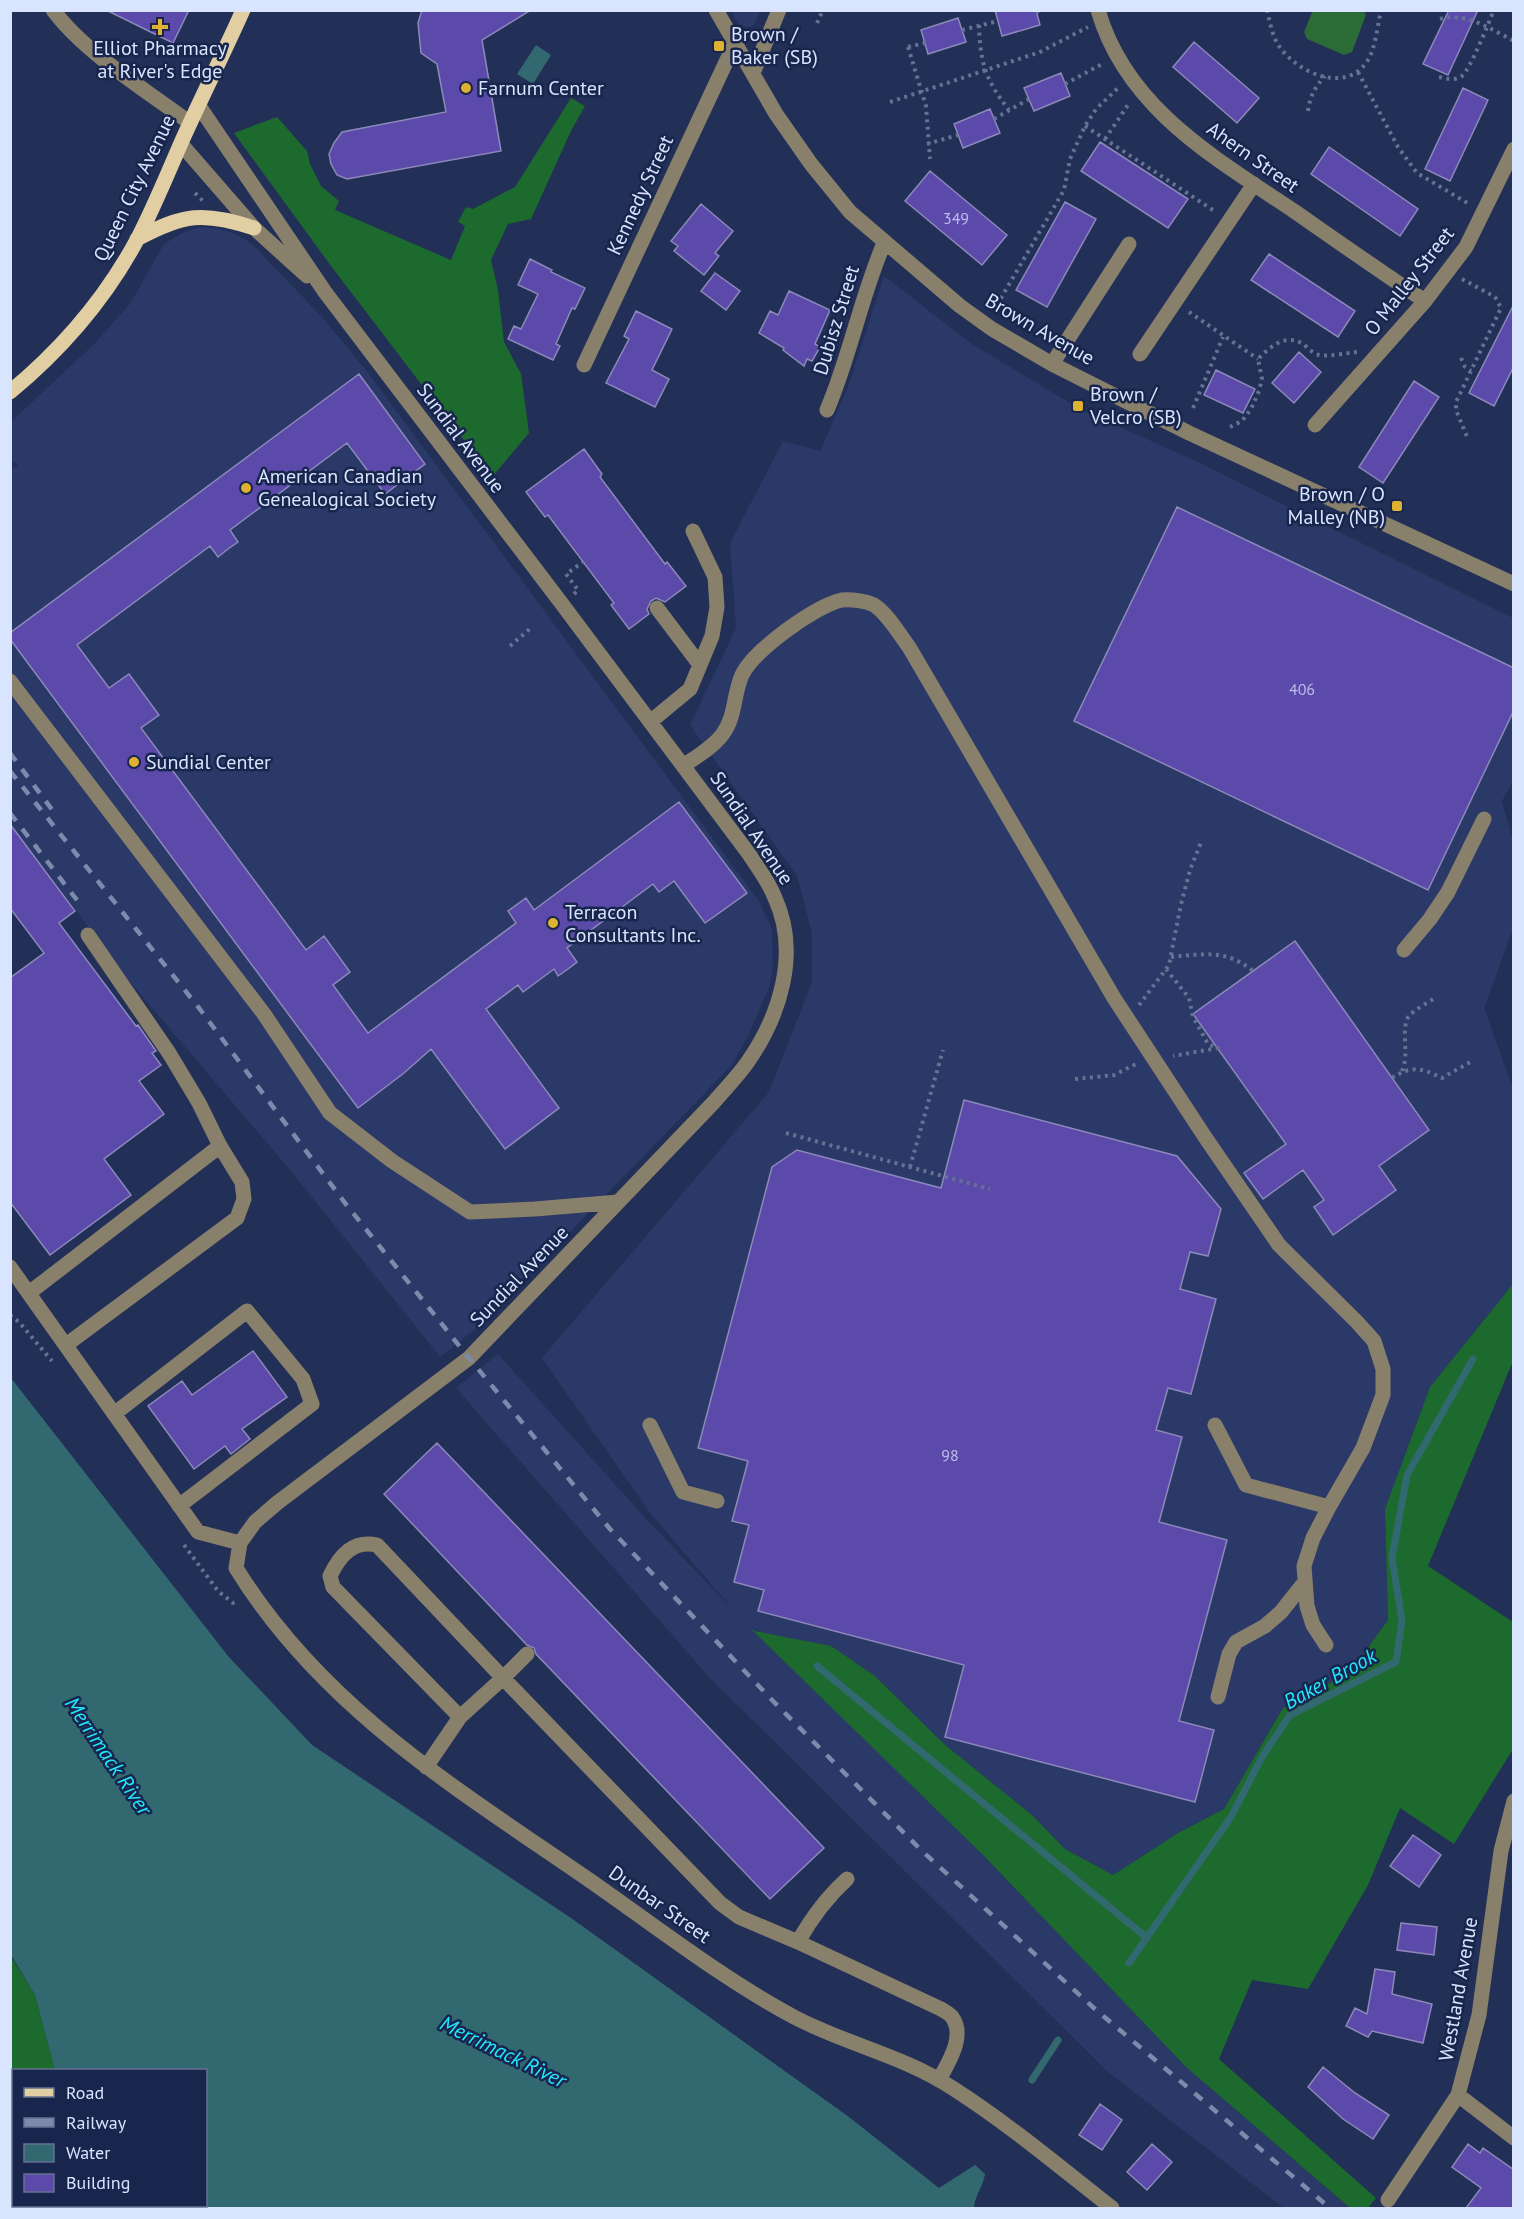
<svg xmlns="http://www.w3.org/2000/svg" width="1524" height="2219" font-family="'PT Sans',sans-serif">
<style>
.built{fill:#2a3967}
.green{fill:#2a6b36}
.forest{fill:#1d6a2f}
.water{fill:#326971}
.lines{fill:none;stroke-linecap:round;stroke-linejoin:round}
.stream{stroke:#326971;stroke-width:7}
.building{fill:#5b4aaa;stroke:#8c89ba;stroke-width:1.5}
.path{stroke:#657294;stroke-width:4;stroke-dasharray:3 4.5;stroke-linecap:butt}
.minor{stroke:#89806b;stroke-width:15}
.major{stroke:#e1cea2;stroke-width:15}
.rail{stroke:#7e8aab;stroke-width:4.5;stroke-dasharray:10 10;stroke-linecap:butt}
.poi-dot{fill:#deb133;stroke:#18254c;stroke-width:2}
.labels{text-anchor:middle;stroke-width:5;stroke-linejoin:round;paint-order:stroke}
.number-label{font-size:16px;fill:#babee9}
.poi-label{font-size:20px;fill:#d9e4fe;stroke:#18254c;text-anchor:start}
.street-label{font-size:20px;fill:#d9e4fe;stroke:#18254c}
.water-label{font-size:21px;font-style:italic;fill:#22e7fe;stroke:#18254c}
</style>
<rect width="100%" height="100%" fill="#222f57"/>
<path class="built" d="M731,11H760L754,25L749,27L739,25Z
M200,227L221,229L242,237L255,247L322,317L366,370L759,901L772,929L773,966L770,985L750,1032L732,1065L477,1328L440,1357L291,1171L130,982L11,824L10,471L18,465L11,460V422L95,343L130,304L164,244L184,232Z
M884,276L972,344L1082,410L1200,463L1513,618V781L1502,801L1513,841V929L1484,1008L1513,1088V1284L1430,1387L1385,1509L1388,1620L1350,1672L1283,1708L1224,1809L1178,1833L1113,1875L1065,1849L1032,1815L944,1744L875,1676L753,1629L984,1856L1186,2067L1350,2208H1284L1109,2073L709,1677L456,1388L498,1354L649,1522L735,1612L650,1513L542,1358L769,1092L812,982V933L797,876L690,725L736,628L730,543L783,441L820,451L848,387Z"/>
<path class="green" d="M1313,10L1364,11L1366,15L1352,52L1344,55L1307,39L1304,32Z"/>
<path class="forest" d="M571,98L585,106L571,131L531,219L508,224L491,260L498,290L504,342L521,374L529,433L492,477L331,266L234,133L277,117L307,151L310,164L321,186L339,201L335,210L451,260L465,226L458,222L466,207L473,209L515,187Z
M1513,1284V1361L1428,1566L1513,1622V1749L1454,1844L1400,1808L1368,1885L1308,1989L1252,1980L1219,2059L1376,2198L1368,2208H1350L1186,2067L984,1856L749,1627L755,1631L831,1646L875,1676L944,1744L1032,1815L1065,1849L1113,1875L1178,1833L1224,1809L1283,1708L1350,1672L1388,1620L1385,1509L1430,1387Z
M10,1955L35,1995L55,2070H14V2206H109L110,2208H11Z"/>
<path class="water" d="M536,45L551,55L533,84L517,74Z
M11,1378L228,1656L312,1745L571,1918L849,2117L939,2188L975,2165L985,2174C983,2187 974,2197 974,2208H110L109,2206H206V2070H55L35,1995L11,1955Z"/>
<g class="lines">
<path class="stream" d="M817,1666L1147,1938
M1129,1963L1231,1817L1262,1757L1290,1715L1396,1662L1402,1621L1392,1558L1407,1475L1473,1359
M1032,2080L1058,2040"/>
</g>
<path class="building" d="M106,10H189L173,43Z
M422,10H531L482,40L501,151L347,179L337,175L331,164L329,154L334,143L342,132L446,112L437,64L421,53L418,23Z
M995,10H1036L1040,25L1002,36Z
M1449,10H1478L1448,75L1423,64Z
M958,18L966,42L928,54L921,30Z
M1194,42L1259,98L1237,123L1173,67Z
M1061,73L1070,96L1034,111L1024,88Z
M1463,88L1488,100L1450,181L1425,169Z
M990,109L1000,133L963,148L954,124Z
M1100,142L1188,199L1168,228L1081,171Z
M1329,147L1418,209L1400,236L1311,174Z
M930,171L1007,235L982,265L905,201Z
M1065,202L1096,219L1047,307L1016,290Z
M701,204L733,231L715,253L719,256L704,275L674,251L678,246L671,241Z
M1269,254L1355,311L1338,337L1251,280Z
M530,259L552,270L551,272L585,288L575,309L572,308L556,344L560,346L553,360L508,339L514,326L521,329L538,294L518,285Z
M715,273L740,291L726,310L701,291Z
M789,291L830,310L815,344L820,347L812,361L807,359L804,366L783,350L784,348L759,333L770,311L778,315Z
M1514,304V366L1494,406L1469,393Z
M636,311L672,329L652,370L669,379L655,407L606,383L629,339L624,336Z
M1299,352L1321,372L1294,403L1272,383Z
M1216,370L1255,389L1243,413L1204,395Z
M359,374L425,464L385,494L347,443L230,530L238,542L228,549L218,557L210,546L77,645L109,688L129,674L159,715L141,728L306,950L324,936L350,972L333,985L368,1033L516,923L508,911L526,898L534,910L679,802L747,893L705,923L674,881L659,892L653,884L567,948L577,962L568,969L558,976L554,969L523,992L518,985L486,1009L559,1108L505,1149L431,1049L404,1073L358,1108L10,639V633Z
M1414,381L1439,397L1383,483L1359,467Z
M584,449L602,474L600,477L665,564L667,562L686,586L665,602L656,598L651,601L647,609L649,614L629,629L611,605L614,603L548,515L545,517L526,492Z
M1177,507L1514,668V710L1428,890L1074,721Z
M10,824L75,911L59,923L136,1026L138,1025L156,1051L152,1053L161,1065L139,1081L164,1114L104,1159L131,1195L50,1255L10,1202V978L44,953L10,908Z
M1295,941L1429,1130L1379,1166L1396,1190L1333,1235L1314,1207L1324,1200L1303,1170L1263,1199L1244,1173L1286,1144L1193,1014Z
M964,1100L1177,1156L1221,1209L1208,1256L1190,1252L1180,1289L1216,1299L1191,1394L1168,1388L1156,1430L1182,1437L1159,1522L1227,1540L1179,1721L1214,1730L1195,1802L945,1737L964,1665L758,1611L764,1590L734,1582L749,1525L732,1521L748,1461L698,1448L772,1167L797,1150L941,1188Z
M253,1351L287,1397L242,1429L250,1439L231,1454L225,1446L194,1469L148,1406L182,1381L192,1395Z
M437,1443L824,1848L770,1899L536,1654L534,1648L527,1645L384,1494Z
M1413,1835L1441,1855L1419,1887L1390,1866Z
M1401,1923L1437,1927L1434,1955L1397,1950Z
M1375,1969L1395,1972L1392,1994L1432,2004L1423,2043L1372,2031L1368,2037L1346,2026L1355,2008L1367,2014Z
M1323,2067L1355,2093L1389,2115L1373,2139L1343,2119L1308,2087Z
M1100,2104L1122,2120L1102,2150L1079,2135Z
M1152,2144L1172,2162L1147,2190L1127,2172Z
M1468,2144L1480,2153L1483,2148L1514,2170V2208H1466L1481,2188L1452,2167Z"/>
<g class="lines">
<path class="path" d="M1267,10C1270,22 1272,36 1279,46C1297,73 1347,95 1368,60C1375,49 1378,24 1381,10
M1036,12L1041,10
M1440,19C1465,11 1492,30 1514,41
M817,23L823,10
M979,25C980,63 986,81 1009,110
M962,30L998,21
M908,47L926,106L930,159
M908,47L925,43
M1358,72L1398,147L1417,173L1469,204
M1439,77C1447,79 1455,81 1462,76C1471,68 1488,24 1494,10
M1065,84L1104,63
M890,102L1040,52L1088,27
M1308,111C1310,96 1315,87 1325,76
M994,119L1029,99
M1085,126L1216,212
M1105,139L1130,102
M927,144L958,135
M195,193L203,201
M1462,279L1495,297L1501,308L1456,402V410L1468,439
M997,305L1064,190L1070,159L1085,126L1096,109L1119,87
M1189,312L1258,359
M1461,358L1465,367L1471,371
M1193,408L1223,337
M1230,427L1242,421L1251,409L1259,391L1262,379L1258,359C1270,347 1285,333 1303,344C1307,347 1313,354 1319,355C1327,357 1347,353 1357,352
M574,594L578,590L566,574L583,562
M510,646L532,627
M1171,957C1204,954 1226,949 1253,971
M1166,969L1189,998L1193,1017L1208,1044L1218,1048L1173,1056
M1139,1005L1169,965L1181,904L1190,870L1202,840
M1402,1071C1410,1054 1400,1027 1409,1016C1415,1009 1428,1003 1436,997
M1392,1078C1412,1065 1421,1068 1442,1078L1472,1061
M1075,1079L1114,1075L1136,1064
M786,1133L990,1189
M910,1167L943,1050
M10,1315L19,1322L52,1361
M184,1545L218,1591L233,1603L238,1601"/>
<path class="minor" d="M53,10C85,53 147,91 190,123
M716,10L776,114L811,164L850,212L960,306L992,329L1052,364L1189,433L1514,584
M1098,10C1126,108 1215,158 1294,211C1337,241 1381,272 1425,301
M753,73L779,10
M199,106L325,292L562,604L749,854C758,868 769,882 775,898C800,953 780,1016 747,1063C737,1077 725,1089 714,1102L469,1358L277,1503L255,1522L240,1543L236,1568C323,1709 459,1790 592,1882C658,1928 723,1979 794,2017C845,2044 905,2056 954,2089C1010,2125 1061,2168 1112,2208
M181,144L254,228L307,276
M1140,354L1254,184
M1052,364L1129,244
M584,365L735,43
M827,410C850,356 861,297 884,243
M1315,425L1425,301L1466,247L1514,149
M657,608L700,665
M10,681L264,1014L330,1113L392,1161L470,1212L535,1209L618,1202
M650,722L690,689L712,636L717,607L715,577L693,531
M683,766C696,757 712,748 722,735C736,717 733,695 742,675C754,650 815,606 842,600C851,599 866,601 874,605C888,614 899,634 909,647L1114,998L1205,1137L1279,1245L1357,1322L1374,1341L1383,1369V1395L1363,1448L1329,1507L1313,1538L1304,1566L1307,1606L1313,1625L1326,1645
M1404,950L1430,919L1448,892L1484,819
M10,1267L198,1532L240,1543
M29,1293L220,1146
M66,1345L237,1218L244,1199L242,1182L220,1146L199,1103L169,1053L88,935
M114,1414L247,1311L303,1379L312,1404L179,1506
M650,1425L683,1492L717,1501
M1215,1425L1246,1485L1329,1507
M1218,1697L1229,1654L1236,1642L1265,1626L1281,1612L1304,1583
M460,1717L333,1587L330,1576C340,1555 353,1540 377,1545L503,1678L527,1654
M426,1767L460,1717L503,1678L720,1903L739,1917L798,1942
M847,1879C826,1898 812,1917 798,1942L941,2009C944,2011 950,2014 952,2017C966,2036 948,2063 939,2080
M1458,2095L1514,2138
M1388,2200L1458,2095L1479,2015L1501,1851L1514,1801"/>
<path class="major" d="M137,239C183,214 204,211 254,228
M10,392C62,349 106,298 138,238C154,207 167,175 181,143C201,98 223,55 243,10"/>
<path class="rail" d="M10,753L53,811
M10,771L199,1008L345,1203L469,1358L610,1529L773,1701L922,1851L1095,2009L1330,2208
M10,813L80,904"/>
</g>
<g class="poi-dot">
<path d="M157 18h6v6h6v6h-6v6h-6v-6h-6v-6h6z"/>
<rect x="713" y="40" width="12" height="12" rx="3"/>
<circle cx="466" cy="88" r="6"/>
<rect x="1072" y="400" width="12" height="12" rx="3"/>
<circle cx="246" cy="488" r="6"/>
<rect x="1391" y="500" width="12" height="12" rx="3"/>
<circle cx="134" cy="762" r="6"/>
<circle cx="553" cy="923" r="6"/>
</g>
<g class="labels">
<g class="number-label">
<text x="956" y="224">349</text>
<text x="1302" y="695">406</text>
<text x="950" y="1461">98</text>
</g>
<g class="poi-label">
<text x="731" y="41">Brown /<tspan x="731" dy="23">Baker (SB)</tspan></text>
<text x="160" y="55" text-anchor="middle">Elliot Pharmacy<tspan x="160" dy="23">at River's Edge</tspan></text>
<text x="478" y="95">Farnum Center</text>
<text x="1090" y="401">Brown /<tspan x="1090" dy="23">Velcro (SB)</tspan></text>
<text x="258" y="483">American Canadian<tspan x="258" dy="23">Genealogical Society</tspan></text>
<text x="1385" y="501" text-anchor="end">Brown / O<tspan x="1385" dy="23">Malley (NB)</tspan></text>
<text x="146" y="769">Sundial Center</text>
<text x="565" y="919">Terracon<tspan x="565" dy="23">Consultants Inc.</tspan></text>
</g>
<g class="street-label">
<text transform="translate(1253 157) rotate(35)" y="7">Ahern Street</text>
<text transform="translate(134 188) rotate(-64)" y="7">Queen City Avenue</text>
<text transform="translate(640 195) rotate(-65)" y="7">Kennedy Street</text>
<text transform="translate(1409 281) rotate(-52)" y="7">O Malley Street</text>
<text transform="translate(836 320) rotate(-73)" y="7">Dubisz Street</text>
<text transform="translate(1040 329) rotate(30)" y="7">Brown Avenue</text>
<text transform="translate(461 438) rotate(53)" y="7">Sundial Avenue</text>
<text transform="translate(752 828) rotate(56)" y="7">Sundial Avenue</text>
<text transform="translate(519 1276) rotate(-46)" y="7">Sundial Avenue</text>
<text transform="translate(660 1904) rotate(35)" y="7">Dunbar Street</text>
<text transform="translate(1458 1989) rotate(-80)" y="7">Westland Avenue</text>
</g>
<g class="water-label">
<text transform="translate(1330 1679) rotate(-29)" y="7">Baker Brook</text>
<text transform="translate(108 1756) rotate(56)" y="7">Merrimack River</text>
<text transform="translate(503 2052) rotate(26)" y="7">Merrimack River</text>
</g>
</g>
<rect width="1524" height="2219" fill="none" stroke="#d9e4fe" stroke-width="24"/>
<rect x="12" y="2069" width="195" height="138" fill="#18254c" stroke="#657193" stroke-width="1.5"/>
<rect x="24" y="2088" width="30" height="9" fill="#e1cea2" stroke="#657193" stroke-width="1.5"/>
<text x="66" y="2099" font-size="18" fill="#d9e4fe">Road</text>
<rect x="24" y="2118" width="30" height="9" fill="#7e8aab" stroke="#657193" stroke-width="1.5"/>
<text x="66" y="2129" font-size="18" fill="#d9e4fe">Railway</text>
<rect x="24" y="2144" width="30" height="18" fill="#326971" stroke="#657193" stroke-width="1.5"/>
<text x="66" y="2159" font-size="18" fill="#d9e4fe">Water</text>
<rect x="24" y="2174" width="30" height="18" fill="#5b4aaa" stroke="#657193" stroke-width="1.5"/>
<text x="66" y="2189" font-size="18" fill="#d9e4fe">Building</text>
</svg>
